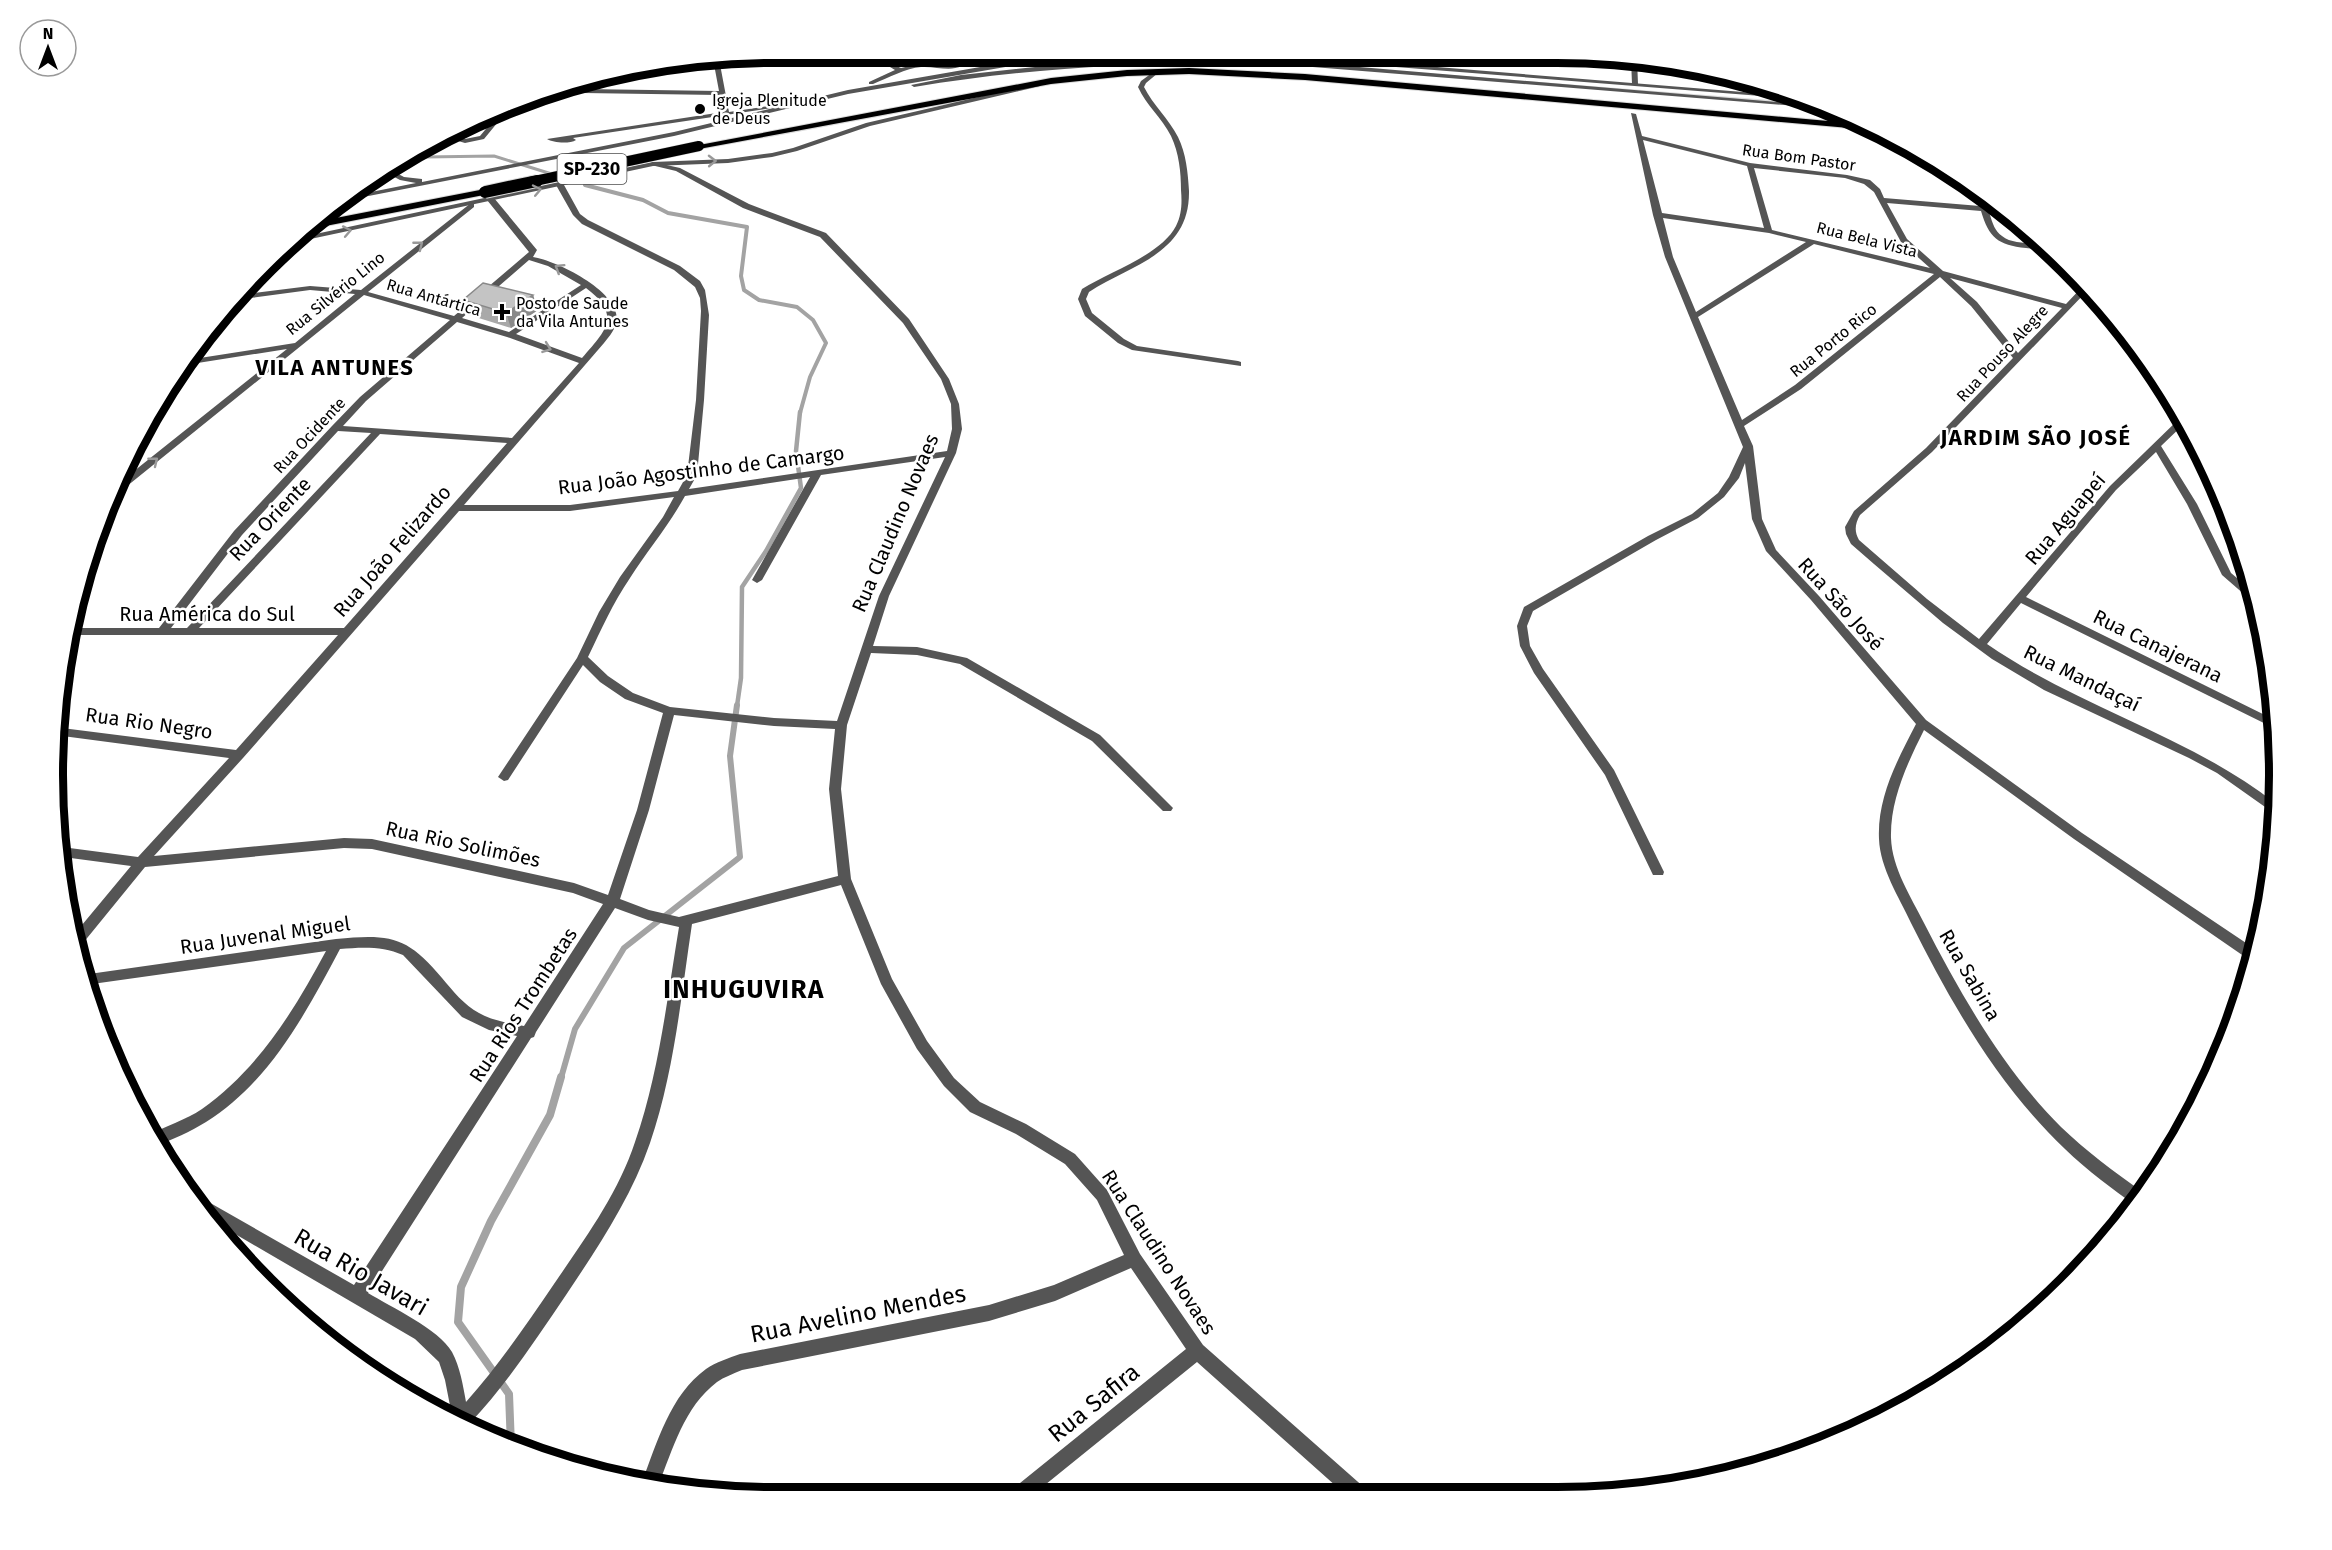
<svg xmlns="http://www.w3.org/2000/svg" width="2332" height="1550" font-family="'Fira Sans',sans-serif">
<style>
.green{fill:#dcdcdc}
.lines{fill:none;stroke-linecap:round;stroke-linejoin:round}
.stream-far4{stroke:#a3a3a3;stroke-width:3}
.stream-far3{stroke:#a3a3a3;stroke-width:4}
.stream-far2{stroke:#a3a3a3;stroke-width:4.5}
.stream-far1{stroke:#a3a3a3;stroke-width:6}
.stream{stroke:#a3a3a3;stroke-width:8}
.motorway-casing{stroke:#dbdbdb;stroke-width:2}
.pedestrian{fill:#555;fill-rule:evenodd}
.minor{fill:#555;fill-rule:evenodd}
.tertiary{fill:#555;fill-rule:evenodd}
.motorway{fill:#000;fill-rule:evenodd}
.motorway-bridge-far1-casing{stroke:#dbdbdb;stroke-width:11;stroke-linecap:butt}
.motorway-bridge-casing{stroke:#dbdbdb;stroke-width:14;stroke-linecap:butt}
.motorway-bridge-far1{stroke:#000;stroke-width:10}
.motorway-bridge{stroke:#000;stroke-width:12}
.wall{fill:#a9a9a9}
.shaded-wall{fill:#898989}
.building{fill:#c4c4c4;stroke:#898989;stroke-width:1.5}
.oneway{stroke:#999}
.poi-dot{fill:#000;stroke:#fff;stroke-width:2}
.labels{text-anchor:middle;stroke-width:5;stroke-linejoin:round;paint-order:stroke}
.far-poi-label{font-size:16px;fill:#000;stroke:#fff;text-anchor:start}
.far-street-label{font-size:16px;fill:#000;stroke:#fff}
.shield{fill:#fff;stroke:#4c4c4c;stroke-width:1.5}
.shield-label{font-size:18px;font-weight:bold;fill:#000}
.street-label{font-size:20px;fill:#000;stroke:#fff}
.far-district-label{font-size:22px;font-weight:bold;letter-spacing:1.5px;fill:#000;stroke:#fff}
.near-street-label{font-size:24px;fill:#000;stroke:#fff}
.district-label{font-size:26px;font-weight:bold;letter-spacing:1.5px;fill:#000;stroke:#fff}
.rim{fill:none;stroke:#000;stroke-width:8}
</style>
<rect width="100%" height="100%" fill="#fff"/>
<path class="green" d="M1258,60L1820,104L1827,107Z"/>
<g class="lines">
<path class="stream-far4" d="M420,152L425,157L494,156L555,175"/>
<path class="stream-far3" d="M585,185L643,200L668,213L747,227L741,276L744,290L759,300L797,307L813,320L826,343L810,377L800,413"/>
<path class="stream-far2" d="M737,706L741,678L742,587L766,551L801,488L796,451L800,412"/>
<path class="stream-far1" d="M561,1078L575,1029L624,948L740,857L730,756L737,705"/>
<path class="stream" d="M511,1446L509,1394L458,1322L461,1287L491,1221L550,1115L561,1077"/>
<defs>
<path id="motorway" d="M1189,68L1305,74L1873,125L1883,131L1305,80L1189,74L1127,76L1051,84L699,149L694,146L1051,78L1127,70Z
M485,189L489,190V194L300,231L310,223Z"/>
</defs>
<use href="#motorway" class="motorway-casing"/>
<path class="pedestrian" d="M1194,59L1288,61L1825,106L1833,109L1288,65C1162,61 1038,66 914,87L911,85L961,75L1054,65Z"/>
<path class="minor" d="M713,59H719L729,112L802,101L805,103L573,138L576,140C570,144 553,143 547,139L723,112L719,95L583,93L580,91L583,89L719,91Z
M1631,59H1637L1638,84L1635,86L1632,84Z
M1156,70L1158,73L1146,83L1144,87C1153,105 1169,119 1178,137C1186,153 1188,173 1189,191C1190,254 1132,264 1089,292L1086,299L1092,313L1124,339L1137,346L1238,361L1241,362V366L1132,350L1118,343L1085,316L1078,299L1082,289C1109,272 1161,255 1176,226C1182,214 1182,202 1181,190C1181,172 1179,153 1171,136C1162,118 1146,105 1138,87L1141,81Z
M507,109V111L484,139L465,143L448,138L453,135L465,139L480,136L500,112Z
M1631,113L1636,114L1642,136L1750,163L1847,175L1870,180L1880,189L1884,198L1980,206L1977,197L1979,195C1992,204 1988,226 2002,236C2015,247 2040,239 2051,251C2043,251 2035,249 2026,248C1998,245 1989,238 1981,211L1887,203L1907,239L1943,271L2066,304L2083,286L2088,290L1932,452L1860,515C1855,524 1854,531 1859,540L1927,599L1979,639L2110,486L2180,418L2185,423L2161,446L2197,504L2231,573L2256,594L2257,603L2253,602L2222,575L2187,504L2156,452L2116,490L2026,597L2277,721L2278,730L2021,603L1987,644C2078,707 2188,735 2275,803V814L2217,773L2189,758L2044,690L1992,659L1943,623L1874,564L1851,544L1846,534L1845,527L1854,511L1926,448L2013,358L1971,306L1940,277L1801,389L1744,426L1753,446L1762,519L1776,550L1819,596L1926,720L2082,833L2255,949L2252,960L2248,959L2074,839L1924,730C1907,764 1890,800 1891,838C1892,868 1911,897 1924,923C1961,995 2003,1069 2061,1127C2086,1151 2114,1172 2143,1192L2134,1204C2123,1197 2112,1188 2101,1180C2015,1114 1959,1019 1911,923C1899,897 1880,868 1879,839C1877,797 1898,759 1916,724L1811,600L1766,551L1752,519L1745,463L1739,478L1724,497L1698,518L1656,540L1533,611L1527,626L1530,646L1543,669L1614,770L1664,872L1663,875H1653L1605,775L1534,673L1520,646L1517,626L1524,607L1648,536L1692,514L1718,493L1729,477L1743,447L1665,257L1653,215ZM1643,140L1747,166L1764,228L1662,213ZM1754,168L1845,178L1864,184L1874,192L1901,242L1930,268L1772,230ZM1663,218L1769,233L1806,242L1696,312L1673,257ZM1814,244L1934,274L1795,385L1742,420L1698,317ZM1950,278L2062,308L2018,353L1977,302Z
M653,162L680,168L749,204L826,233L909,319L949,379L959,404L962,429L956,453L889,596L873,646L917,647L967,658L1100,735L1173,808L1171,811H1163L1092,741L960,664L917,655L871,653L847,725L841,789L851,879L892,979L927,1041L954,1078L980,1102L1026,1124L1075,1154L1107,1190L1140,1254L1203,1345L1366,1489L1369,1495H1346L1197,1362L1035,1493H1012L1015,1487L1186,1349L1131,1268L1055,1301L989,1321L742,1370C733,1374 724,1377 717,1382C684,1407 673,1449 658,1486L642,1482C657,1443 670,1395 706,1369C716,1362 729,1358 740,1354L989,1305L1054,1285L1124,1255L1097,1200L1065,1164L1016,1134L970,1112L944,1086L917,1049L881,984L841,885L692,924C681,997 674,1073 650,1143C631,1198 598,1247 566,1295C536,1339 507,1384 470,1423L469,1429L453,1421L445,1380L439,1362L415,1339L201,1214L189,1195L193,1194L198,1196L354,1285L517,1036L489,1030L462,1017L403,955C383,946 362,947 340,949C306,1013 269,1083 206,1122C190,1132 173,1139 156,1146L149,1136C164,1126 186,1120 202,1109C258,1069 294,1011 326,951L85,985L82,975L336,939C390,934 407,936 442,978C453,991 464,1005 479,1013C493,1021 509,1023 524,1026L603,904L573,893L372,849L344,848L145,867L79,948L75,949L72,937L131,866L63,857L62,847L138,857L229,758L55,735L54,727L236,750L338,635H70L71,628H159L234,531L332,426L360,397L450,320L364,295L111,499L107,500L114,487L287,349L185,365L187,360L295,343L355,294L310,290L235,300L239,295L310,286L361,290L471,203H474V207L368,292L454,316L529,252L487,200L494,198L537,250L533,257C557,261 617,290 617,319C617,327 609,337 604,343L464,505H570L678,491L687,475L696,400L701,311L700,298L695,287L674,270L582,224L573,215L556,185L560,183L564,185L580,214L588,220L680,266L700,281L705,290L709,315L704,400L697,475L689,489L947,451L952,429L951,404L941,379L903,323L820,237L743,208L676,171L651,165V163ZM529,260L548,266L581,285L509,332L462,318ZM586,288C623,316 605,331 582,358L516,334ZM457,322L507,337L579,363L512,438L343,426L366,401ZM338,431L371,433L187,628H171L242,535ZM380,434L507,443L344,628H199ZM945,457L879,596L837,721L774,718L670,707L633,693L608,676L588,657C601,630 613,603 630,578C648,550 669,525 685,496L810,477L752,580L757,583L762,580L821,475ZM674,497L663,517L620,577L599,612L577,658L498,777L504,781L508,780L583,665L600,682L625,699L663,713L637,810L608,895L574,883L372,839L344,838L154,856L243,758L459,511H570ZM674,715L774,726L835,729L829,789L838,876L679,917L649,910L620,899L649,810ZM615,908L648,920L679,927C667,999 659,1073 635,1142C618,1194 584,1240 554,1284C526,1325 499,1365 466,1402C463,1385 460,1367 452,1352C439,1329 391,1307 368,1293L531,1038L534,1037L536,1032Z
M299,238L306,240L294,253L269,269H264Z"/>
<path class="tertiary" d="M883,59H889L894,65L901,68L922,63L959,64L962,66C949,72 936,66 921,67C906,68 888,78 873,84H869V82L895,70L890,67Z
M1051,59H1073L1017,65L848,94L674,136L338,202L344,197L357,195L381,173L383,174V176L366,193L416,183L400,180L381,170L387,168L404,177L422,179V182L674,132L848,90L1009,62Z
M1317,59H1339L1803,97L1811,100L1320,61Z
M1038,83L1040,84V86L870,126L797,151L772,157L728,163L653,166L287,244L292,239L653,162L728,159L772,153L793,148L866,123Z"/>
<use href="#motorway" class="motorway"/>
<defs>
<path id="motorway-bridge-far1" d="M530,182L699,146"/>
<path id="motorway-bridge" d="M485,192L537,181"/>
</defs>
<use href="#motorway-bridge-far1" class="motorway-bridge-far1-casing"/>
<use href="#motorway-bridge" class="motorway-bridge-casing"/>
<use href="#motorway-bridge-far1" class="motorway-bridge-far1"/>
<use href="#motorway-bridge" class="motorway-bridge"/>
</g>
<path class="wall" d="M533,295L538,310L511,328L469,315L463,300Z"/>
<path class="shaded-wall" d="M533,295L538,310L511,328L506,313Z"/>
<path class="building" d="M483,283L533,295L506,313L463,300Z"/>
<defs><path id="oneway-chevron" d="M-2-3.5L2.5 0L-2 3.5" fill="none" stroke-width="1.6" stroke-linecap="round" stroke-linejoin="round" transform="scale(1.5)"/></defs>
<g class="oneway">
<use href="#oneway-chevron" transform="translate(712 161) rotate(-1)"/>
<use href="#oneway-chevron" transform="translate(537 190) rotate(-12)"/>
<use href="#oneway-chevron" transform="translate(347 231) rotate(-11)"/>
<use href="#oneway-chevron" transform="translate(419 245) rotate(-38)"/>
<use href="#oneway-chevron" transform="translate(559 268) rotate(-148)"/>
<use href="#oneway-chevron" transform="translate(547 348) rotate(20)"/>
<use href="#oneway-chevron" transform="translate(154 461) rotate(-39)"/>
</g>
<g class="poi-dot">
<circle cx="700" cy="109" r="6"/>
<path d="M499 303h6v6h6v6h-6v6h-6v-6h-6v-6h6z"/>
</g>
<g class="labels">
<g class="far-poi-label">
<text x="712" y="106">Igreja Plenitude<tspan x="712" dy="18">de Deus</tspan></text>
<text x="516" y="309">Posto de Saude<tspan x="516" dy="18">da Vila Antunes</tspan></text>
</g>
<g class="far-street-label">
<text transform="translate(1799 157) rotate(8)" y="6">Rua Bom Pastor</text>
<text transform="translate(1867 239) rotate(14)" y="6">Rua Bela Vista</text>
<text transform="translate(335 293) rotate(-39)" y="6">Rua Silvério Lino</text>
<text transform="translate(434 297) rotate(16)" y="6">Rua Antártica</text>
<text transform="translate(1833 340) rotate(-39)" y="6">Rua Porto Rico</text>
<text transform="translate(2002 353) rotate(-47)" y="6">Rua Pouso Alegre</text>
<text transform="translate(309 435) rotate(-47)" y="6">Rua Ocidente</text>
</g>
<rect class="shield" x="557.5" y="154" width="69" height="30" rx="4.5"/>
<g class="shield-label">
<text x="592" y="175">SP-230</text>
</g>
<g class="street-label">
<text transform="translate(701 470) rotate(-7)" y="7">Rua João Agostinho de Camargo</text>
<text transform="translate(270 519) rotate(-46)" y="7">Rua Oriente</text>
<text transform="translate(2065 519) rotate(-50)" y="7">Rua Aguapeí</text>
<text transform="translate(895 523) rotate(-67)" y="7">Rua Claudino Novaes</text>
<text transform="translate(392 551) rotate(-49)" y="7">Rua João Felizardo</text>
<text transform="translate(1841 604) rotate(48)" y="7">Rua São José</text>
<text x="207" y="621">Rua América do Sul</text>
<text transform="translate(2158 646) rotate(26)" y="7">Rua Canajerana</text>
<text transform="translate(2082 678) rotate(26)" y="7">Rua Mandaçaí</text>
<text transform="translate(149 723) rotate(8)" y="7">Rua Rio Negro</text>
<text transform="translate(463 844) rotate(12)" y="7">Rua Rio Solimões</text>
<text transform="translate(265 935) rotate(-8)" y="7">Rua Juvenal Miguel</text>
<text transform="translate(1970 975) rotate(60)" y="7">Rua Sabina</text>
<text transform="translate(523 1005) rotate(-57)" y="7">Rua Rios Trombetas</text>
<text transform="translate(1159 1252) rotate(57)" y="7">Rua Claudino Novaes</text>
</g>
<g class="far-district-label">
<text x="335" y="375">VILA ANTUNES</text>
<text x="2036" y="445">JARDIM SÃO JOSÉ</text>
</g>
<g class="near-street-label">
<text transform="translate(361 1272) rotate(30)" y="8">Rua Rio Javari</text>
<text transform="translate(858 1314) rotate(-11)" y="8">Rua Avelino Mendes</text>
<text transform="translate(1094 1403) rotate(-39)" y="8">Rua Safira</text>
</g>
<g class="district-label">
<text x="744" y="998">INHUGUVIRA</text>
</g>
</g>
<path d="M0 0H2332V1550H0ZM775 63H1557A712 712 0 0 1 2269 775V775A712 712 0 0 1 1557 1487H775A712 712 0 0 1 63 775V775A712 712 0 0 1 775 63Z" fill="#fff" fill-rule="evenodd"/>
<path class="rim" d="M775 63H1557A712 712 0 0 1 2269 775V775A712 712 0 0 1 1557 1487H775A712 712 0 0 1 63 775V775A712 712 0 0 1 775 63Z"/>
<g transform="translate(48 48)"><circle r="28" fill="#ffffff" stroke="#999999" stroke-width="1.5"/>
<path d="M0-4.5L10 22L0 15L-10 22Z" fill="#000000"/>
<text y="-9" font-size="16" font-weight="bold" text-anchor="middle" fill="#000000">N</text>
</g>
</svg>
